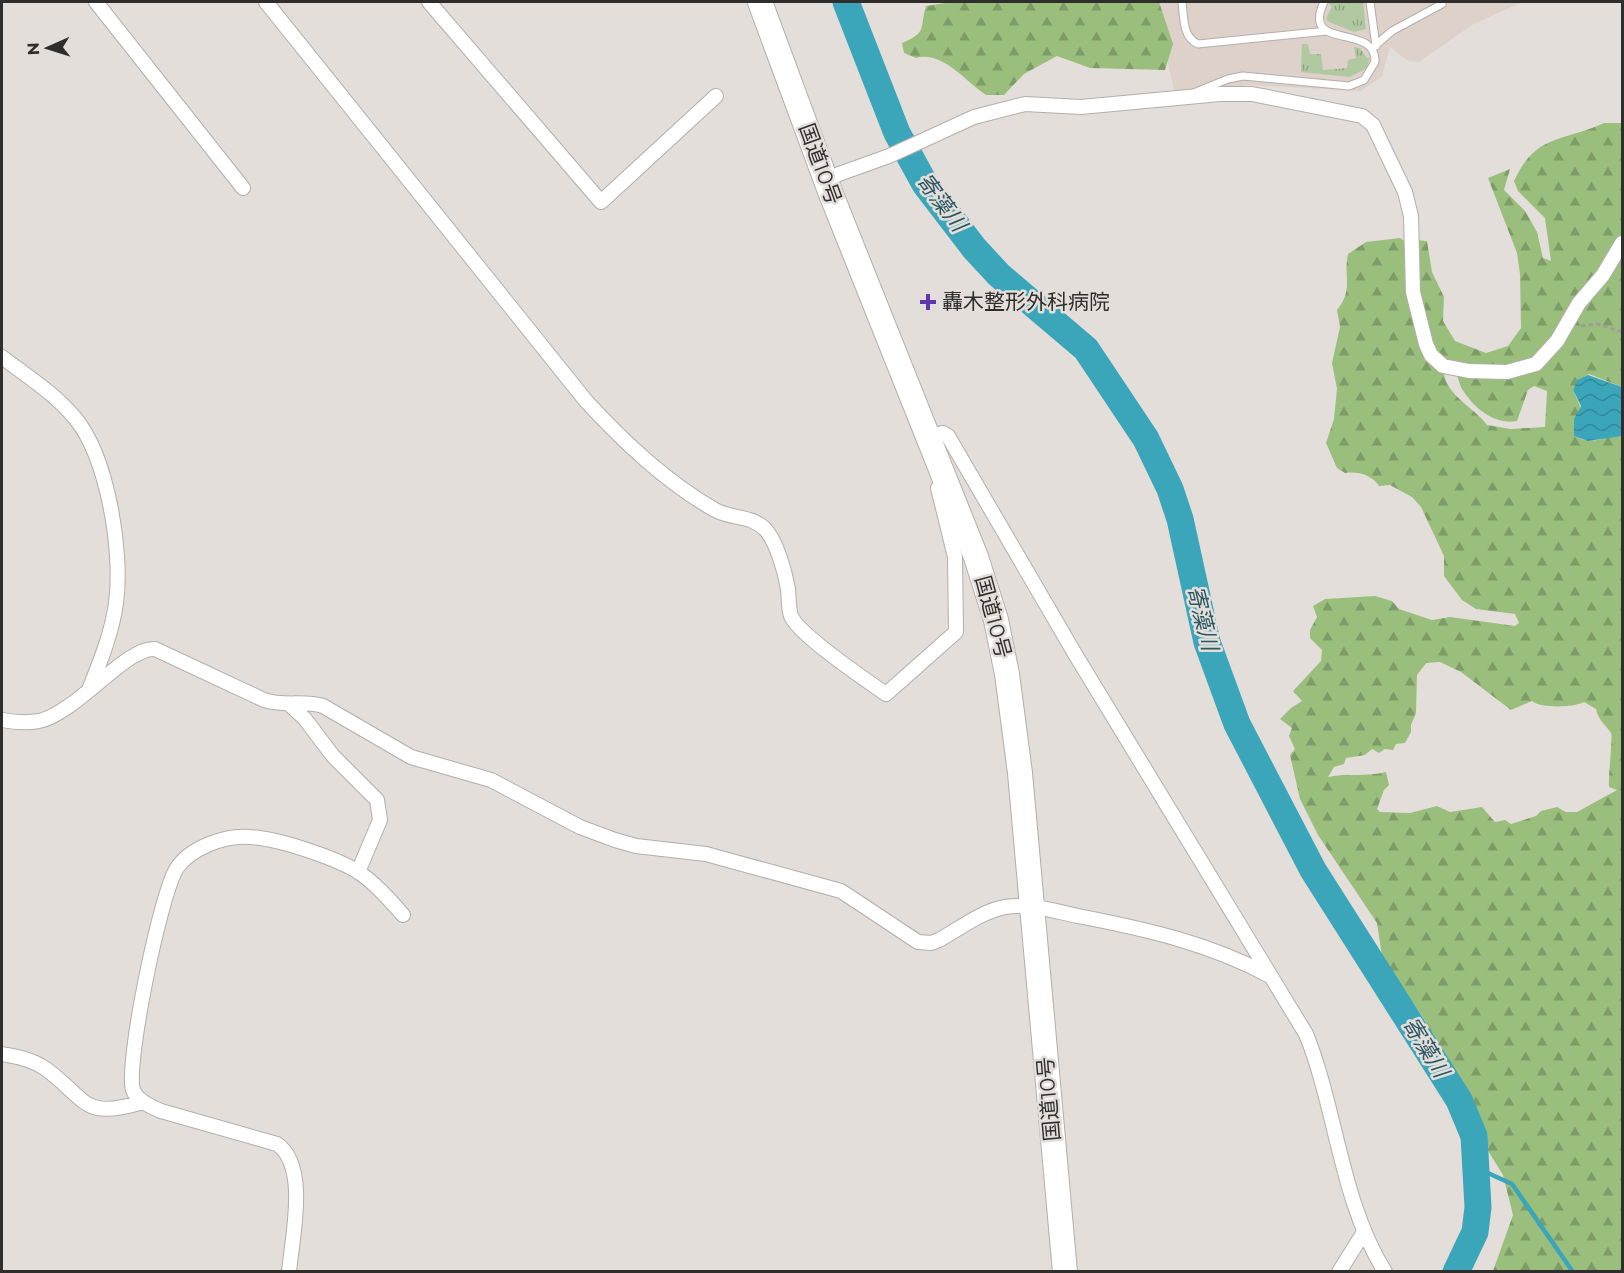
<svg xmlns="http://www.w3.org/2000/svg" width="1624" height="1273" font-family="Montserrat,'Noto Sans JP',sans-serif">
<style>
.built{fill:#ddd1c9}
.grass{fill:url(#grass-tufts)}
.forest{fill:url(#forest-firs);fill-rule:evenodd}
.water{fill:url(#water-waves)}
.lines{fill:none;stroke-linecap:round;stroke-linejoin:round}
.stream{stroke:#3ba6ba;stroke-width:4.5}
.river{stroke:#3ba6ba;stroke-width:27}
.lane-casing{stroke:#b3aeaa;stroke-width:9}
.street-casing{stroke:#b3aeaa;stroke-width:16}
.highway-casing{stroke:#b3aeaa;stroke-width:26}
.path{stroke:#a19c9a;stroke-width:3;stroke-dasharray:4.5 3;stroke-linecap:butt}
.lane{stroke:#fff;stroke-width:7}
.street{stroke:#fff;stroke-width:14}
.highway{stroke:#fff;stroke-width:24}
.poi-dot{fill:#5e37af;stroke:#e4dedb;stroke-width:2}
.labels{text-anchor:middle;stroke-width:5;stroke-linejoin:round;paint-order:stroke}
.street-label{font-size:21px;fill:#302e2d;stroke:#e4dedb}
.poi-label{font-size:21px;fill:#302e2d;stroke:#e4dedb;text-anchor:start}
.water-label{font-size:22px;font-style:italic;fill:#2b5862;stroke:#e4dedb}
</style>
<defs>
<pattern id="grass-tufts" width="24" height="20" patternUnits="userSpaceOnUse" patternTransform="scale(1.5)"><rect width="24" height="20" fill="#b1c9a1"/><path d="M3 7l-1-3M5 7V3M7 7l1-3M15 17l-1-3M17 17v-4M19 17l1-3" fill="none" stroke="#90a484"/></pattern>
<pattern id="forest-firs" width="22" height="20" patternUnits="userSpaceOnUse" patternTransform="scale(1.5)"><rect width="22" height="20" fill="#9abf7d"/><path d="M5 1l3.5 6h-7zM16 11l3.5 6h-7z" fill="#7e9c67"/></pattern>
<pattern id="water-waves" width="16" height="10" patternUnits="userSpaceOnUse" patternTransform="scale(1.5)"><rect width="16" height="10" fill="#3ba6ba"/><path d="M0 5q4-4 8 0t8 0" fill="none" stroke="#328898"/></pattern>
</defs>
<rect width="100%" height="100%" fill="#e4dedb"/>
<path class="built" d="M1155,2H1522L1472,25L1419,62L1408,61L1390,47L1382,76L1361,91L1247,85L1175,95Z"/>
<path class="grass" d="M1330,2H1363L1366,29L1354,32L1329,22L1326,19L1332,6L1329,4Z
M1302,44H1308L1310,54H1321L1323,70L1347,68L1348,60L1356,58L1354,47L1360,48L1367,58L1370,57L1367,68L1350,77L1301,72Z"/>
<path class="forest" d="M952,2H1159L1173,44L1165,70L1090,68L1057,56L1024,74L1004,95H986C965,81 942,50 916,58L904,53L902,43C928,32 919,29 926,6Z
M1604,123H1622V387L1589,374L1577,381L1573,390L1580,406L1574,435C1587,446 1604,438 1619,434L1622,436V1271H1493L1513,1215L1503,1175L1482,1141L1466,1095L1426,1022L1382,956L1377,923L1318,835L1300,799L1290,755L1295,749L1289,736L1292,728L1280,719L1291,708L1302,701L1293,691L1321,661L1322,650L1310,638V630L1317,617L1313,606L1325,599L1375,596L1392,601L1399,609L1432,620L1450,617L1515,626L1519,623L1515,614L1476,609L1462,600L1444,576V556L1421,507L1412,497L1390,485L1379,486C1372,475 1358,471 1345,473L1337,468L1326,443L1334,419L1337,389L1332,363L1340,327L1337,310C1354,289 1343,277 1348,254L1366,242L1400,238L1406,242L1409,301L1416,330L1444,374C1448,397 1475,408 1487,425L1511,429L1545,427L1547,391L1534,386L1528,390L1517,421C1496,425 1476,410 1464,392C1459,386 1459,377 1455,372C1448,362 1438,356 1431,344C1414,314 1417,274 1416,240L1427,241L1432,272L1444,297L1443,321L1455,341L1486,353L1508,346L1521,328L1520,274L1517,253L1488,178L1510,169L1504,190L1525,211L1537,232L1543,258L1551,261L1545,218L1518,191L1514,181C1536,133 1563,142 1604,123ZM1440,662L1461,672L1511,710L1532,701C1541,709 1576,707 1584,702L1596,709C1598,720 1606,725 1611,733C1613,737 1608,777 1609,787L1617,790L1577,812H1566L1557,807L1541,811L1536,816L1511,824L1505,820L1495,822L1482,807L1450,812L1437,806L1410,813L1380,812L1377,809L1384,790L1389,785L1386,772C1367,777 1348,773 1328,777L1334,767L1344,764L1346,758L1365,755L1372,749L1379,753L1385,749L1393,750L1396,744L1405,743L1411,732V725L1416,713L1417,675L1426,663Z"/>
<path class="water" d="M1588,375L1622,387V436L1588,441L1574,436V419L1581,406L1573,390L1577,380Z"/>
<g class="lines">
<path class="stream" d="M1477,1168L1512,1184L1573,1272"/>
<path class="river" d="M846,2L897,133L925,184L974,248L999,275L1086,349L1146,439L1170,489L1180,519L1207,642L1237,724L1313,870L1459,1100L1474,1136L1478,1207L1475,1232L1456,1272"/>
<defs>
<path id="lane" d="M1182,2C1184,16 1182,37 1198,44L1327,31
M1370,2L1376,46
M1377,44L1392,31L1442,4
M1196,92L1228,79L1243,76L1349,86L1364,80L1375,62C1377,22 1300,52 1324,2"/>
<path id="street" d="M96,2L243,188
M266,2L586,401C624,442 666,482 715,510C731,519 751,515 765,529C777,542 785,572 788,589C789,597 788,607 791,616C799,635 866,680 886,694L956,632L955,557L938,488
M429,2L601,202L716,96
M825,179L889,156L974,117L1025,104L1081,107L1220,94H1252L1362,116L1373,125L1405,192L1411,216L1413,292L1426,344L1431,355L1443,366L1469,371L1507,372L1536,364L1557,341L1579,303L1603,275L1622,243
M2,357C28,377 54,393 75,418C108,458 123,553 116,603C112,633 100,662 89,690
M929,443L928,437L943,433L948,436L1075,654L1306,1034C1337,1111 1340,1199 1385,1272
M289,704L305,719L333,756L377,800L380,820L358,872
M2,720C13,722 27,723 39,721C75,714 127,646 155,649L264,700C284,707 303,700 323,706L411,757L491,780L580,827L615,840L636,846L706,854L841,891L918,942L931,943L939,940C959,929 982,911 1005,907C1030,903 1054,911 1078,916C1145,929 1209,943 1270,976
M2,1054C17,1057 32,1059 46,1069C89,1101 82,1120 143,1102
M289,1272C292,1237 309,1166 277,1144L161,1111C151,1107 137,1101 133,1090C125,1065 161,891 177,868C190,848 225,835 249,837C277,838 333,857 357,871C375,883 389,899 403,915
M1339,1272L1364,1232"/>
<path id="highway" d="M760,2L831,194L976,557L996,620L1007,674L1020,773L1065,1272"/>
</defs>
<use href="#lane" class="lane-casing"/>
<use href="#street" class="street-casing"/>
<use href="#highway" class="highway-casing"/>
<path class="path" d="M1581,326L1598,324L1622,332"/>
<use href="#lane" class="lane"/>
<use href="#street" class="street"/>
<use href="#highway" class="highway"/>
</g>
<path class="poi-dot" d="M925 293h6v6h6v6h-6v6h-6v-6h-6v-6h6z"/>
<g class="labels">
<g class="street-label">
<text transform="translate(820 164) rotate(70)" y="7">国道10号</text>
<text transform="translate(993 617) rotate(75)" y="7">国道10号</text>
<text transform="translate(1049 1099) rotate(-95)" y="7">国道10号</text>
</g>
<g class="poi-label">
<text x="942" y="309">轟木整形外科病院</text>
</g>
<g class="water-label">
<text transform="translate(942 202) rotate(53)" y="8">寄藻川</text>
<text transform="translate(1203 618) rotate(76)" y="8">寄藻川</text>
<text transform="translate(1426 1047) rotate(58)" y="8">寄藻川</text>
</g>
</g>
<rect width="1624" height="1273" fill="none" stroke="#302e2d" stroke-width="6"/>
<g transform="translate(48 48) rotate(267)" stroke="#e4dedb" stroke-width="4.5" paint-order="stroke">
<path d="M0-4.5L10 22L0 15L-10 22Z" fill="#302e2d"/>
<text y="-9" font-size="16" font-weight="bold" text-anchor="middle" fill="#302e2d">N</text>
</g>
</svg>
